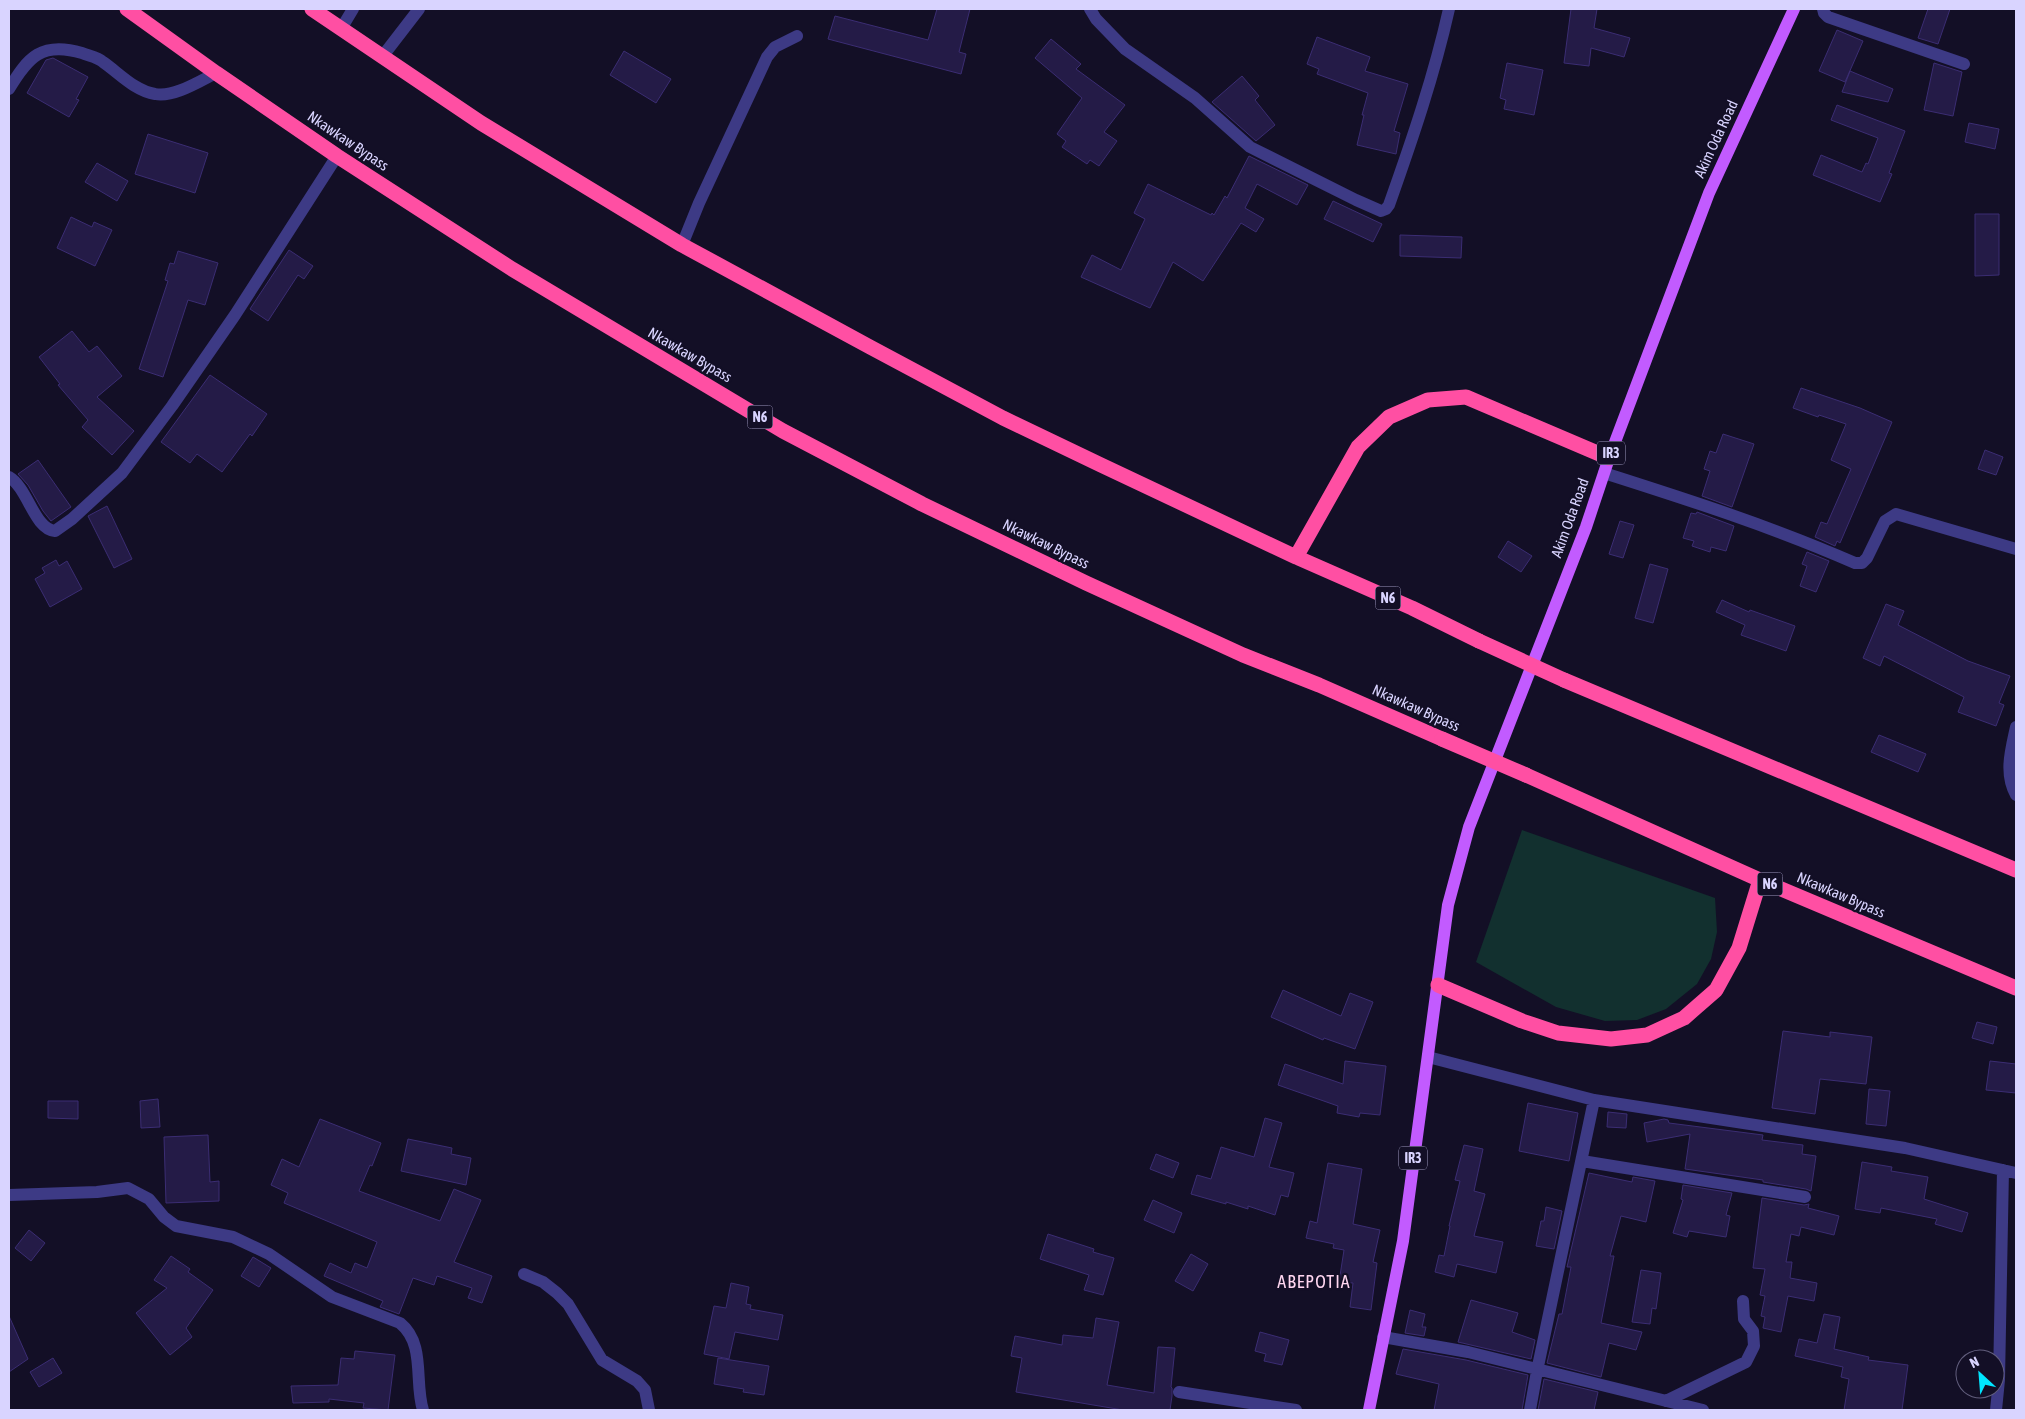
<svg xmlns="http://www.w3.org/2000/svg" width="2025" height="1419" font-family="'Asap Condensed',sans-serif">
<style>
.green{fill:#12302f}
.building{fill:#241b47;stroke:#3b2d73}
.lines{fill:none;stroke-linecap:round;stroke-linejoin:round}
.minor{stroke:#3d3a85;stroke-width:12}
.major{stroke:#c25bff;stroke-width:12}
.highway{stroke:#ff4fa3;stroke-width:15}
.highway-bridge{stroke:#ff4fa3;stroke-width:15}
.labels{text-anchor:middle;stroke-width:4.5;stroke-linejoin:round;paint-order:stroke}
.shield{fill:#130f26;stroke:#9e99be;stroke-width:1}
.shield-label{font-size:14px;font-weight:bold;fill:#d9d4ff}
.street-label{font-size:15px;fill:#d9d4ff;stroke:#130f26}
.quarter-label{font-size:18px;letter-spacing:1px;fill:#ffd6f0;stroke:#130f26}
</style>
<rect width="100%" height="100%" fill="#130f26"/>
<path class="green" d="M1522,830L1715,898L1717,932L1711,959L1697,984L1666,1009L1637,1020L1605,1021L1556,1007L1476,962Z"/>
<path class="building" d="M937,9H970L959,52L966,54L961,74L828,39L835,16L928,40Z
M1571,9H1597L1594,28L1630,38L1624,57L1591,48L1589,66L1564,63Z
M1928,9H1950L1938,44L1918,38Z
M1837,30L1863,41L1845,82L1819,71Z
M1317,37L1370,57L1365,71L1408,84L1394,131L1400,133L1396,154L1357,145L1364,115H1362L1368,93L1317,74L1319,69L1307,64Z
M1051,39L1081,64L1076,69L1125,105L1104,132L1117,141L1099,166L1090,160L1087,164L1062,147L1066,141L1057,134L1082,98L1035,58Z
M624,51L671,79L656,103L610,75Z
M53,58L88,77L76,99L79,100L69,117L27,93L46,60Z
M1507,63L1543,70L1534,115L1504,109L1506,100L1500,98Z
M1934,63L1962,72L1953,116L1924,110Z
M1850,71L1893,89L1888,102L1842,92Z
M1242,76L1259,96L1255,100L1275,125L1256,141L1212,102Z
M1837,105L1905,131L1889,173L1892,174L1880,202L1813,175L1821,155L1862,172L1866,163L1868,164L1878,138L1831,120Z
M1969,123L1999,129L1995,149L1965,142Z
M148,134L208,153L195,193L135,174Z
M1249,156L1308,185L1297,205L1257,184L1245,208L1264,219L1256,232L1241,223L1203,281L1173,262L1150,308L1081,277L1092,255L1121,270L1145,219L1134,213L1148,184L1211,215L1212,213L1214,215L1225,196L1227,198Z
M97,163L128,181L117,201L85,182Z
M1333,201L1382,224L1373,242L1324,219Z
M1975,214H1999V275L1975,276Z
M71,217L92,227L94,222L112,230L95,266L57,248Z
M1400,235L1462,237L1461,258L1400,256Z
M289,250L313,266L304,279L298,275L268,321L250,309Z
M178,251L218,263L205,305L188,300L163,377L139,369L168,281L165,280L170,263L174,264Z
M72,331L89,352L97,346L122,376L97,397L134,431L112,455L82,427L88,420L58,385L60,384L39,357Z
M210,375L267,414L252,436L250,434L222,472L197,454L190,463L161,442Z
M1801,388L1860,408L1892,422L1840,543L1837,541L1835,546L1815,537L1821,522L1827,524L1851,469L1831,460L1846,424L1819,415L1818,417L1793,408Z
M1723,434L1754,444L1732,507L1702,496L1710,471L1704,469L1710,451L1716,453Z
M1985,450L2003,457L1996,475L1978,469Z
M38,460L71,507L51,521L43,511L28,485L18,474Z
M107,506L132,559L114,568L88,516Z
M1697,512L1734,526L1726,551L1711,547L1710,552L1692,546L1694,541L1683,538L1691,513L1696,514Z
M1620,521L1634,525L1623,558L1609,554Z
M1508,541L1532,556L1521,572L1498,557Z
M1807,552L1829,561L1816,592L1800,586L1807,566L1802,564Z
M56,560L59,566L67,561L82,589L50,607L35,579L45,573L42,568Z
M1650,564L1668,569L1653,623L1635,618Z
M1722,600L1749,612L1750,610L1795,626L1786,651L1741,635L1745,625L1716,612Z
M1886,604L1904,611L1898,625L1968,661L2010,676L1999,703L2004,705L1996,726L1958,712L1964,697L1884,656L1880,666L1863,658Z
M1879,735L1926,754L1918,772L1871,752Z
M1283,990L1341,1016L1350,993L1373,1002L1355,1049L1324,1038L1323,1040L1271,1017Z
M1977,1022L1997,1027L1993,1044L1972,1038Z
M1783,1031L1830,1037V1032L1872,1037L1866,1084L1820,1079L1815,1114L1772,1108Z
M1345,1061L1386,1066L1380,1115L1360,1113L1359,1117L1337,1113L1338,1106L1278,1085L1285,1064L1343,1084Z
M1990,1061L2016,1064V1093L1986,1090Z
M1869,1089L1890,1091L1886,1126L1866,1124Z
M158,1099L160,1127L141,1128L140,1101Z
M48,1101H78V1119L48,1118Z
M1528,1103L1578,1113L1569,1161L1519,1151Z
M1608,1112L1627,1114L1626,1128L1607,1127Z
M1265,1118L1282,1123L1269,1167L1294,1173L1288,1197L1281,1195L1275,1215L1248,1206V1209L1226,1202V1204L1191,1194L1197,1175L1211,1179L1221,1147L1254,1157Z
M320,1119L381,1143L372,1166L370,1165L359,1191L440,1221L454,1189L481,1200L454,1262L492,1276L482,1303L468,1298L472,1288L437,1276L434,1285L413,1278L399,1314L380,1307L383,1301L324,1276L330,1263L351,1273L355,1263L367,1268L377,1242L284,1203L288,1193L271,1185L282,1159L299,1167Z
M1664,1119L1668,1120L1669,1123L1763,1135L1762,1140L1803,1145L1802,1154L1816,1156L1811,1191L1806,1189L1763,1182V1180L1685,1169L1690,1134L1647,1142L1644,1123Z
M208,1135L210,1182L219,1181V1201L166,1203L164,1137Z
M408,1139L452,1148L451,1154L471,1158L466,1185L401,1171Z
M1464,1145L1483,1149L1474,1191L1485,1194L1474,1236L1503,1242L1496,1273L1457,1264L1454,1277L1435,1272L1439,1255L1444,1256L1450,1226H1449L1460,1181L1455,1180Z
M1156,1154L1179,1163L1173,1178L1150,1169Z
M1862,1162L1892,1167L1891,1171L1928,1177L1924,1199L1968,1213L1962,1232L1935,1224L1937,1219L1881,1208L1880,1213L1855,1209Z
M1328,1163L1362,1169L1353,1224L1380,1230L1373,1262L1377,1263L1371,1310L1350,1307L1353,1283L1339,1282L1344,1250L1333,1248L1334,1244L1306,1238L1310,1221L1317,1223Z
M1589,1173L1632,1182L1633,1177L1655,1181L1646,1222L1621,1216L1610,1256H1614L1601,1323L1642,1332L1636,1350L1609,1343L1601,1377L1547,1363L1559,1314H1562L1571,1267H1567Z
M1683,1185L1732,1193L1726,1215L1730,1216L1726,1237L1689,1231L1687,1237L1673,1233L1683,1200L1681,1199Z
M1762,1198L1804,1205L1809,1204L1808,1208L1839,1216L1834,1235L1801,1227L1799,1236L1791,1234L1786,1262H1792L1790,1278L1817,1283L1814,1301L1788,1296L1781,1332L1763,1328L1765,1317L1761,1316L1765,1296L1760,1295L1765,1269L1753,1268Z
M1153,1200L1182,1213L1174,1233L1144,1220Z
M1546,1207L1562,1211L1554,1249L1536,1246L1541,1221H1544Z
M29,1230L45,1243L31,1261L15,1248Z
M1048,1234L1094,1249L1093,1252L1114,1258L1103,1295L1084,1290L1089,1275L1040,1259Z
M1191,1254L1208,1264L1193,1291L1175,1281Z
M171,1256L190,1269L188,1272L213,1290L186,1328L192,1337L170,1355L136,1313L167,1288L154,1280Z
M253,1257L271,1268L259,1287L241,1276Z
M1641,1270L1661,1273L1656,1309L1652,1308L1650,1324L1632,1322Z
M731,1283L749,1287L746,1304L751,1305L750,1309L783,1315L778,1340L735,1332L729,1359L704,1354L714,1306L726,1308Z
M1471,1300L1518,1313L1512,1332L1535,1340L1531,1359L1458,1342Z
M1410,1310L1425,1314L1422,1327H1426L1424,1336L1405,1333Z
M1824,1314L1840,1317L1834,1349L1869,1357L1868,1360L1908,1365L1902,1410H1844L1849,1379L1841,1377L1843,1367L1795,1356L1799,1339L1817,1343Z
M9,1316L28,1359L9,1372Z
M1096,1318L1119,1322L1107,1385L1154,1393L1158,1347L1175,1348L1171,1387L1172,1388V1396L1170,1410H1123L1016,1392L1022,1358L1011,1356L1015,1336L1062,1345L1063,1335L1093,1338Z
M1260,1332L1289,1340L1282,1365L1264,1361L1266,1354L1255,1351Z
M1403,1349L1466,1360L1528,1375L1522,1410H1434L1439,1384L1396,1374Z
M355,1351L395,1355L388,1410L363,1408L364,1403L329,1399V1402L293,1403L291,1386L338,1385L341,1358L354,1359Z
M53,1358L62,1373L39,1387L30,1372Z
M718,1358L769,1366L764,1395L743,1392L744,1389L714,1384Z
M1544,1379L1598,1392L1594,1410H1538Z"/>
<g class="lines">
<path class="minor" d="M1090,9L1096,19L1125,49L1195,98L1250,147L1356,200L1381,211L1386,209L1389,205C1412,140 1434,76 1449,9
M1823,9L1824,13L1828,17L1964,64
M341,29L353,9
M382,57L419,9
M9,89C28,57 42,41 82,53C89,56 97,57 103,62C119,73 135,91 155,94C173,98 200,81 216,73
M682,245L699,203L767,57L775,47L797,36
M1604,473C1689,500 1773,527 1855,563H1862L1867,558L1885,521L1896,514L2016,549
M9,477C28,488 34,529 55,531L72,519L122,473L172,406L235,315L337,156
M2016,727C2011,750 2004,773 2016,795
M1428,1057L1594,1100L1905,1148L2016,1173
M1582,1161L1805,1197
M9,1195L97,1192L128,1188L149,1199L164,1217L176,1226L233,1237L269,1254L332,1297L400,1323C426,1344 414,1382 423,1410
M524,1274L543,1282L557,1293L568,1304L602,1360L637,1381L645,1390L649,1410
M1383,1337L1468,1352L1703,1410
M1179,1392L1296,1410
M1666,1401L1746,1362L1754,1346L1753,1331L1744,1319L1743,1301
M1530,1410L1537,1371L1594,1100
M1996,1410L1999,1380L2003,1170"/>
<path class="major" d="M1369,1410L1403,1241L1448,905L1469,827L1586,527L1609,458L1709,193L1794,9"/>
<path class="highway" d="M127,9L216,73L337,156L512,269L783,431L922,504L1086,583L1243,655L1319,685L1442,739
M312,9L481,123L682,245L870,347L1003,418L1101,465L1296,557L1412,608L1479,641
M1296,557L1358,447L1389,417L1428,400L1466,397L1609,458
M1564,680L2016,870
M1526,775L1760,880L2016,988
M1438,985L1522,1021L1558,1033L1611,1039L1647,1035L1684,1018L1716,990L1739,948L1760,880"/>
<path class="highway-bridge" d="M1479,641L1564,680
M1442,739L1526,775"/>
</g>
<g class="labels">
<g class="shield">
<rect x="747.5" y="405.5" width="25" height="23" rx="4"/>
<rect x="1597" y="441.5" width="28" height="23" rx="4"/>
<rect x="1375.5" y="586.5" width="25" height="23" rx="4"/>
<rect x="1757.5" y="872.5" width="25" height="23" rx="4"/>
<rect x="1399" y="1146.5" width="28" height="23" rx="4"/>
</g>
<g class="shield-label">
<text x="760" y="422">N6</text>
<text x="1611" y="458">IR3</text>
<text x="1388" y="603">N6</text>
<text x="1770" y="889">N6</text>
<text x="1413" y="1163">IR3</text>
</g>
<g class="street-label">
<text transform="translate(1716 139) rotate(-65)" y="5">Akim Oda Road</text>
<text transform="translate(348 141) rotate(34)" y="5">Nkawkaw Bypass</text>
<text transform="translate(690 355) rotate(30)" y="5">Nkawkaw Bypass</text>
<text transform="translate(1570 518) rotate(-70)" y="5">Akim Oda Road</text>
<text transform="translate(1046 544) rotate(26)" y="5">Nkawkaw Bypass</text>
<text transform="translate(1416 708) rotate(24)" y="5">Nkawkaw Bypass</text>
<text transform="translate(1841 895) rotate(23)" y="5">Nkawkaw Bypass</text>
</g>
<g class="quarter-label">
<text x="1314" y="1288">ABEPOTIA</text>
</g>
</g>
<rect width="2025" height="1419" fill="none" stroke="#d9d4ff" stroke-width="20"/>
<g transform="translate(1980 1374) rotate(334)"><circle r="24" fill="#130f26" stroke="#625e7d"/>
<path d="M0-4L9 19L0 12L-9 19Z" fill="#00e5ff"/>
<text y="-8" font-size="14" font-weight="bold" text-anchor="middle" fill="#d9d4ff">N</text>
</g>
</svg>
